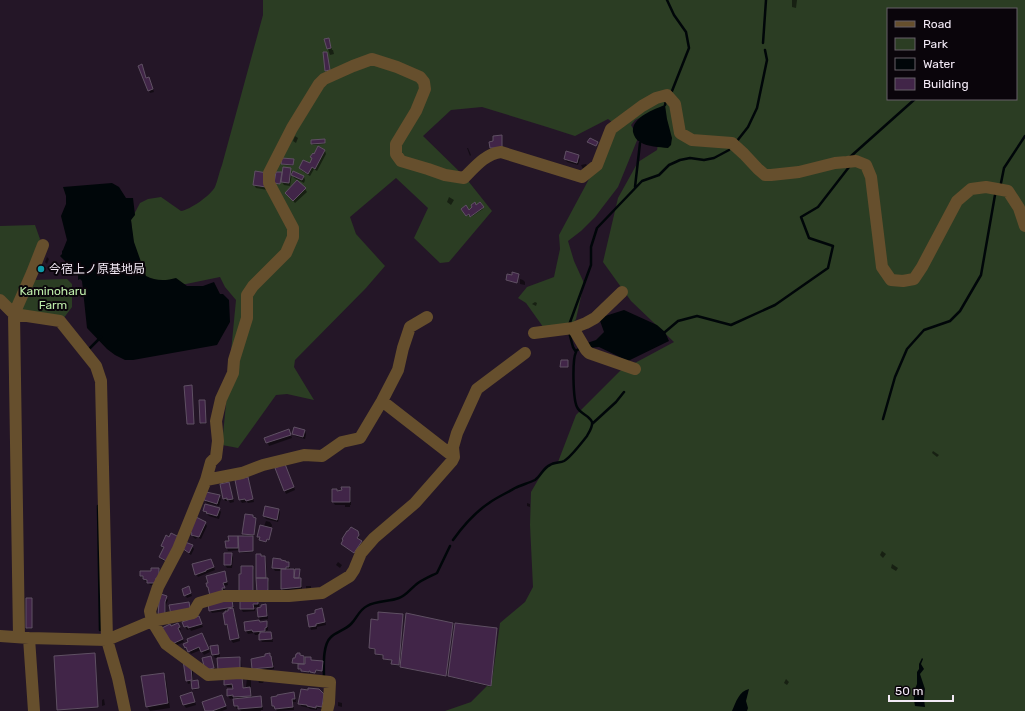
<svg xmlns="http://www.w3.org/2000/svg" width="1025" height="711" font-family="Rubik,'Noto Sans JP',sans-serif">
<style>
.green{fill:#2b3d23;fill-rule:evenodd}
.water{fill:#000609}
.shadow{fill:#0007}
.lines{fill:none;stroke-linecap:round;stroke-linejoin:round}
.stream{stroke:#000609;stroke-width:2.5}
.building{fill:#412548;stroke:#5f5063}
.minor{stroke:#664f2d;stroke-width:12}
.culture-dot{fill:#0f9aa8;stroke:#0a050b;stroke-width:1.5}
.labels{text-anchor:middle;stroke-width:4;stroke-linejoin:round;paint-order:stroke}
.poi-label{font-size:12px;fill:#f3eaf6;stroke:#0a050b;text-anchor:start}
.park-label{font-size:12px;fill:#bdeba9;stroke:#0a050b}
</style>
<rect width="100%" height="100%" fill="#241627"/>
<path class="green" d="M263,0H1025V711H445L471,702L492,681L500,623L525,602L533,587L530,525L531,492L545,468L558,462L576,415L620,371L674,342L631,301L603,262L618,198L638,162L657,150L660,133L648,114L635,120L631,125L638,138L618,187L595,217L581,231L568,241L574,261L584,283L576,319L568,331H546L526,303L518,298L527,287L554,277L560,249L559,235L589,179L612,122L608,119L575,136L547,127L482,107L451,110L423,136L465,177L492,211L449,262L440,263L414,238L428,208L396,178L350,217L356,234L385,266L366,288L295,360L294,367L314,400L287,394L276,395L238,448L222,445L236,300L225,287L220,277L186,284H162L145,276L133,241L131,220L140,203L148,199L161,197L181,211C190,210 211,195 215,187C218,180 219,172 222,165L263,15ZM888,9H1016V99H888Z
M35,225L40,239L12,307L0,296V226Z
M67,279L72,284V307L63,319L20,311L33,280Z"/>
<path class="water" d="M665,105L667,119L672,138L671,145L668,148C659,147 648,147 640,142C636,140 634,136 633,132C631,118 654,109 665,105Z
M112,183L119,187L126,198H133L135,215L131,220L134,242L146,276C155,281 166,281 176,278L187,286H203L214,282L220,294H223L229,300L230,322L217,345L133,360H125L115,355L107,349L87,328L82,281L80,279L78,280V275L76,273L72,272L71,267L68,266L67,262H66L60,256L62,254V251L63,250L67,240L61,216L66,204V196L63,187Z
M624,310L657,325L665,332L669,341L628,361L599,347L588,348L587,343L596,340L604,332L599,318Z
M922,658L923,659L921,664L924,669L920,674L925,689L924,699L925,707L915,706L914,700L915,689L917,684V672L919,669V664Z
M749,689L746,701L748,708L747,711H732C736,702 739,691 749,689Z"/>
<path class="shadow" d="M792,0H797L796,8L792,7Z
M329,40L332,50H333L334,54L330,55L328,49Z
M143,68L146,79L150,81L154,92L150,93L149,90Z
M295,136L298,138L296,143L293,141Z
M325,140V144L313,145L312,144Z
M318,148L325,151L326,154L317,171L314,169L310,176L302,171L300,168L310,164L313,159L311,157L314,155Z
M467,148H468L471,155L470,156Z
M578,156L580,159L578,165L567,162L565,159Z
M293,160V166L283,165L282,164Z
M586,164L588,167L584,171L581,165Z
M290,169L293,174L294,172L304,177L305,180L304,183L294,178L292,174L290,186L284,185L281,181L280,184H276V173H282L283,175Z
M256,173L268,190L256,188L254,185Z
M305,189L307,192L295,203L286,193Z
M449,197L454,200L451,205L447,202Z
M480,203L483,209L471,217L470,215L467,216L462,209L469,211Z
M47,257L49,259L47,264L45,262Z
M41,266H42L45,270V272L43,274L40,273L39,271Z
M520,279L523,280L525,282V285L520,284Z
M535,302L537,303L536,306L532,304Z
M205,401L206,424H202L201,423Z
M305,431L306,434L305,439L295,436L293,433Z
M290,433L292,438L269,446L266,438Z
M933,451L939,455L937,457L932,453Z
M276,468H286L295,490L286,494Z
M248,478L249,481L254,502L248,503L247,502L242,503L240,500Z
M229,483L230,486L234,502L230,503L229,501H225L224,498Z
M349,488L351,491V505H350V507H345V505H335L333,502V490L337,492L343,491Z
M219,496L221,499L219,506L207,503L205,500Z
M527,503L530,504V507L527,506Z
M219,509L221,512L219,519L209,516L204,510Z
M279,510L280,513L278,522L266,519L264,516Z
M253,518L256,519V520L254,536H252L253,538V552L240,553V550L228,551L227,548L230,542L237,537L239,541L244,537L243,534Z
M266,521L270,522L272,525L269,540H267L266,543L261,541L260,538L258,537L265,528L264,526Z
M205,523L207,526L201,539L197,537L196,539L194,538L190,532Z
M358,533L359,537L357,540L362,543L355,554L342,544Z
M170,538V564L162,560L160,557L164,549L162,546Z
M192,546L194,549L191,555L185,551L183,548Z
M882,551L886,554L883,558L880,555Z
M231,554L233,557L232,568H227L225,565Z
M260,555L262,557H265L266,560L267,579L269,582V593L263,596Z
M282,561L288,563L290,566V570H293L295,574L299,570L300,579L302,582V592L284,591L282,589V571H275L273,568Z
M338,562L342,565L340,568L336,565Z
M212,563L215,570L198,577L196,574Z
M892,564L898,568L896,571L891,568Z
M252,567L254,570V597L242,575Z
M159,569L160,572L156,586L150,585L148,582H146L141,576Z
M224,573L228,585L224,586L225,591H232L210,590L207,584Z
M306,586H311V590L306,589Z
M189,588L192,596L187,598L185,595Z
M166,597L168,600L166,605V618L159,615Z
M32,599V629H28L27,628Z
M232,601L233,604L234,610H233L240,641L233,643L231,640L228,628L226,624V611L212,613L210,610Z
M258,602L259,605V608L265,605L267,608L268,619L260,620L259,617L258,607H255V611L243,612L241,609Z
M322,609L323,612L326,625L317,627V629L311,630L310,627L308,616L317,614Z
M402,615L403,616L399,666L393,665L392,660H384V656L376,655V650L370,649V648L372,620L379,621Z
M200,621L203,627L191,631L190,629L187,630L184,623Z
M260,623H266L268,625V630L266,631V633H271L272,636L273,642H262L260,639V635H255L254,633L248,634L246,631Z
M178,624L181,630L179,631L184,642L175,646L170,627Z
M453,624V625L446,676L402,668L401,667Z
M496,629L497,630L491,687L450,677L449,676Z
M203,637L210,652L204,655L201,650L191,654L185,645Z
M217,646L219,649L220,657L215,658L213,655Z
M269,654L273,660L274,669L255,672L253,669Z
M300,654V656L304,657L306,660L310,658L311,661L323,662V663L322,671H316V673H312L311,672H309V673L302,672V670H300L299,669V664H294L293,663Z
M95,655L98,708L59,710L58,709Z
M239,658L241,661L242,672H220Z
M184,662L191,668L193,671V682L198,683L199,689L193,690L192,683L188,684L187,681Z
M163,674L166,679L170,708L150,711L147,706Z
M247,677L251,679V688H249L251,691L252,698L260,697L262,700L263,710H261V711H241L239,708L237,709L235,706L234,698L230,699L228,696L234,690V687H227L225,684L242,680L243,689L247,688L246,687Z
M258,679L264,681L263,683H259Z
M786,679L789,682L787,685L784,683Z
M294,693L295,696L296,702H293L294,710L277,711L273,705Z
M193,696L196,705L186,708L184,705Z
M222,696L227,709L222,711H206Z
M325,698L323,709L317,708V710L310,709L309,708L301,706L300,703Z
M104,699L105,705L102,706V700Z
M338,702L342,703V707L338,706Z"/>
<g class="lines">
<path class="stream" d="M667,0L674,15L686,32L689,48L672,91
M763,43L766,0
M665,105L666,101
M737,141L748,127L757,108L767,60L765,50
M850,157L915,99
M1001,183L1004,168L1025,136
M635,187L640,143
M569,325L591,265V247L597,228L642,181L659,175L669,165L680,160L690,158L704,160L714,158L729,150
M569,332L573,347L576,352
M665,332L678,321L697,316L731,325L775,305L828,268L833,246L809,238L801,217L818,207L849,167
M88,350L101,337
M883,419L895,377L907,349L924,330L950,321L960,311L981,275L995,195
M592,424L616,402L624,392
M98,506L100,630
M453,540C463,526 474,513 489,503C497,497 507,493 515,488C521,485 529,483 535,480C541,476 543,468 550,465C554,462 560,463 564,461C571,457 582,442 587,436C589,432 593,427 592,422C589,415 580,414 577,407C573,399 572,360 576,352C577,349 577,350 580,349
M324,679C324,668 322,645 331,637C336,632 345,630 351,624C357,618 359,610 367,606C377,600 389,602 399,598C406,596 412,587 418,583C424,579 431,576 437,573L450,546"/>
</g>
<path class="building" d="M329,38L331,48L327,49L324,39Z
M323,52H327L330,70L325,71Z
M142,64L146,78L149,77L153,89L148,91L138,66Z
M502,135V148H490L489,142L493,141V136Z
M590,138L598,142L596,146L587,142Z
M325,139V143L311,144V140Z
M318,146L325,150L315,169L312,167L308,174L299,168L303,160L310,163L312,158L310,157L313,153L314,154Z
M566,151L579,155L577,163L564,159Z
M282,158L294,159L293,165L281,164Z
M283,167L291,168L289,183L281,182Z
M255,171L267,173L266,187L253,185Z
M293,171L304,176L302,180L291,175Z
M276,172H282L280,184L274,183Z
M297,180L306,188L293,201L285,193Z
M475,202L476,205L480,202L484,207L470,217L469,214L466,216L461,209L466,205L469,210L472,207L471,205Z
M512,272L519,274L517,283L506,280L507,274L512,275Z
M561,360H568V367H560Z
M192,385L194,424H187L184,386Z
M199,400H205L206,423H200Z
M294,427L305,430L303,437L292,434Z
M289,429L291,435L266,443L264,438Z
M285,464L294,487L284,491L275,468Z
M248,477L253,499L246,501L245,499L239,500L235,480Z
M229,482L233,499L227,500V498L223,499L220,484Z
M341,487H350V502H332V489H337V491L342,490Z
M206,492L220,495L217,504L204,500Z
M205,504L220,508L217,516L206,513L207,512L203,511Z
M265,506L279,509L277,520L263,516Z
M245,514L253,515V517L256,518L254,535L242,534Z
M196,517L206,522L199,537L191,535L192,533L189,532Z
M260,525L272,528L269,540L267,539L266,542L259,540L260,537H257Z
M351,527L358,531L359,535L357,538L362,541L354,553L341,544L343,540L342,539L347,531H348Z
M171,533L179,537L168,562L159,557L164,547L161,546L166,535L169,537Z
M228,536H238V548H226L225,541H229Z
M238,536H253V551L239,552Z
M185,542L193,545L189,553L182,548Z
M224,553H232L231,565H224Z
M256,554H261V556H265L266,578H256Z
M273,558L281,559V560L286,561V562H289V567H286V569L272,568Z
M211,559L214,567L206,570V571L195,575L192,564Z
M241,566H253V594L239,591V574H241Z
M151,568H159V578H156L155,583H147V580L143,579V576H140V571H151Z
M281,569H294V578H301V587L281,589Z
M295,569H300L299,578H294Z
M225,571L227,582L223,583L225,588H222L223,593L210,596L208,587H207L206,583H208L206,576Z
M256,578H268V590L261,593H257Z
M189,586L191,593L184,596L182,589Z
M161,594L167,596L165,602V616H158L159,602Z
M26,598H32V628H26Z
M232,600L233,607L209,611L208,603Z
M240,601H258V604H253L254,609H240Z
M189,602L190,608L171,615L169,605Z
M266,604L267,616L258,617L257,608L261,607V605Z
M233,608L239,638L230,640L227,624L225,625L223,613H225V611H228V609Z
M322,608L325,622L316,624V626L309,627L307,615L315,613V610Z
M378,612L403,614L399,665L391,664L392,660L383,659V655L375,654V649L369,648L371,619L378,620Z
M406,613L453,623L446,676L400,667Z
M199,616L202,624L188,628V626L184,627L182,622Z
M259,620L260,622L267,621V627L265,628V631L253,632L252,630L245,631L244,622Z
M178,623L180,627L178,628L183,639L172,644L162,628L170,624L171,626Z
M455,623L497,628L491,686L448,676Z
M260,632H271L272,639L259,640V634H260Z
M202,633L209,649L201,652L199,647L188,652L186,647L185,648L183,644L188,642L187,639Z
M218,645L219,654L212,655L210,646Z
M95,653L98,707L57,710L54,656Z
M270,653V656H271L273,667L252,669L251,659L265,656V654Z
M297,653H300V655L304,656V664L292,663L293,658H295L296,654H297Z
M211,656L214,668L205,670L202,658Z
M240,657V669L218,670L217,658Z
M305,657H311V660L323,661L322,671L316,670L315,673L310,672V671H309V672L301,671V669H298V664H305Z
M183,660L191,667L192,680L186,681Z
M164,673L168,703L146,707L141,676Z
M224,677H242L243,688L250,687L251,696L233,697V695L227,696V689H233L232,684L224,685Z
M198,680L199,688L192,689L191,681Z
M308,688L319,689L324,694L322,707L316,706V708L307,706V705L298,704L301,689L308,690Z
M192,692L195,702L183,705L180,696Z
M294,692L295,699H292L293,707L275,709L274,706H272L271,697L277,696V695Z
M222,695L226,706L212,711H205L202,702Z
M261,696L262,707L238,709V706H234L233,699Z"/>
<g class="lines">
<path class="minor" d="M0,300L14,314L60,321L96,366L101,381L107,640L118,678L125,711
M573,328L586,323L595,318L622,292
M534,333L573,328L586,350L589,353L635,369
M382,401L454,457
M206,480L242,473L263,465L304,455L322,456L342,442L360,438L382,401L398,370L403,348L410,327L427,317
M0,636L29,638L107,640L152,621L193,613L199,603L223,596H289L322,593L350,576L354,570L361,553L374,538L415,503L452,461L454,457L453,447L457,433L477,389L525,353
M19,637L14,314L32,273L43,245
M29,638L34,711
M327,711L329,703L330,682L240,673L208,675L166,644L152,621L150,611L158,587L178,549L206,480L211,462L216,457L218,441L216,421L221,399L233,373L234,360L247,318V295L253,286L286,253L293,237V228L269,183V173L292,128L319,84L324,79L353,66L372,59L397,67L420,77L424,82L425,89L416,111L396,144V154L401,161L428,169L445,175L464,178C475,167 485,154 501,152L582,177L597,165L611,129L642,106L656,98L667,95L675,104L680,133L692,140L732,143L744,154L758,169L765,175H771L799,172L835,163L847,162L856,161L866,165L871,177L882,267L891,280L903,281L914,279L922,267L957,201L971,189L986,187L1008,191L1019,208L1025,226"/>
</g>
<circle class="culture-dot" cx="41" cy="269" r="4"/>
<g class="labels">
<g class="poi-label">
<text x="49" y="273">今宿上ノ原基地局</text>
</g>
<g class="park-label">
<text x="53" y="295">Kaminoharu<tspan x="53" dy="14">Farm</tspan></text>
</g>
</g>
<rect x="887" y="8" width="130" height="92" fill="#0a050b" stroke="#676169"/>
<rect x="895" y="21" width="20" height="6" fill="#664f2d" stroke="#676169"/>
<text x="923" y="28" font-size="12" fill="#f3eaf6">Road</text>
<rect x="895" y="38" width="20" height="12" fill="#2b3d23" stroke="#676169"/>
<text x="923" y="48" font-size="12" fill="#f3eaf6">Park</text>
<rect x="895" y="58" width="20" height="12" fill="#000609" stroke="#676169"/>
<text x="923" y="68" font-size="12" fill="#f3eaf6">Water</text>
<rect x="895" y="78" width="20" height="12" fill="#412548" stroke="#676169"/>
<text x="923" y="88" font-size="12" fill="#f3eaf6">Building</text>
<path d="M889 695v6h64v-6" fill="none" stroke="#f3eaf6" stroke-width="2"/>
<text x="895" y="695" font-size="12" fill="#f3eaf6" stroke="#0a050b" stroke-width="3" paint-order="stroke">50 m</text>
</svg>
